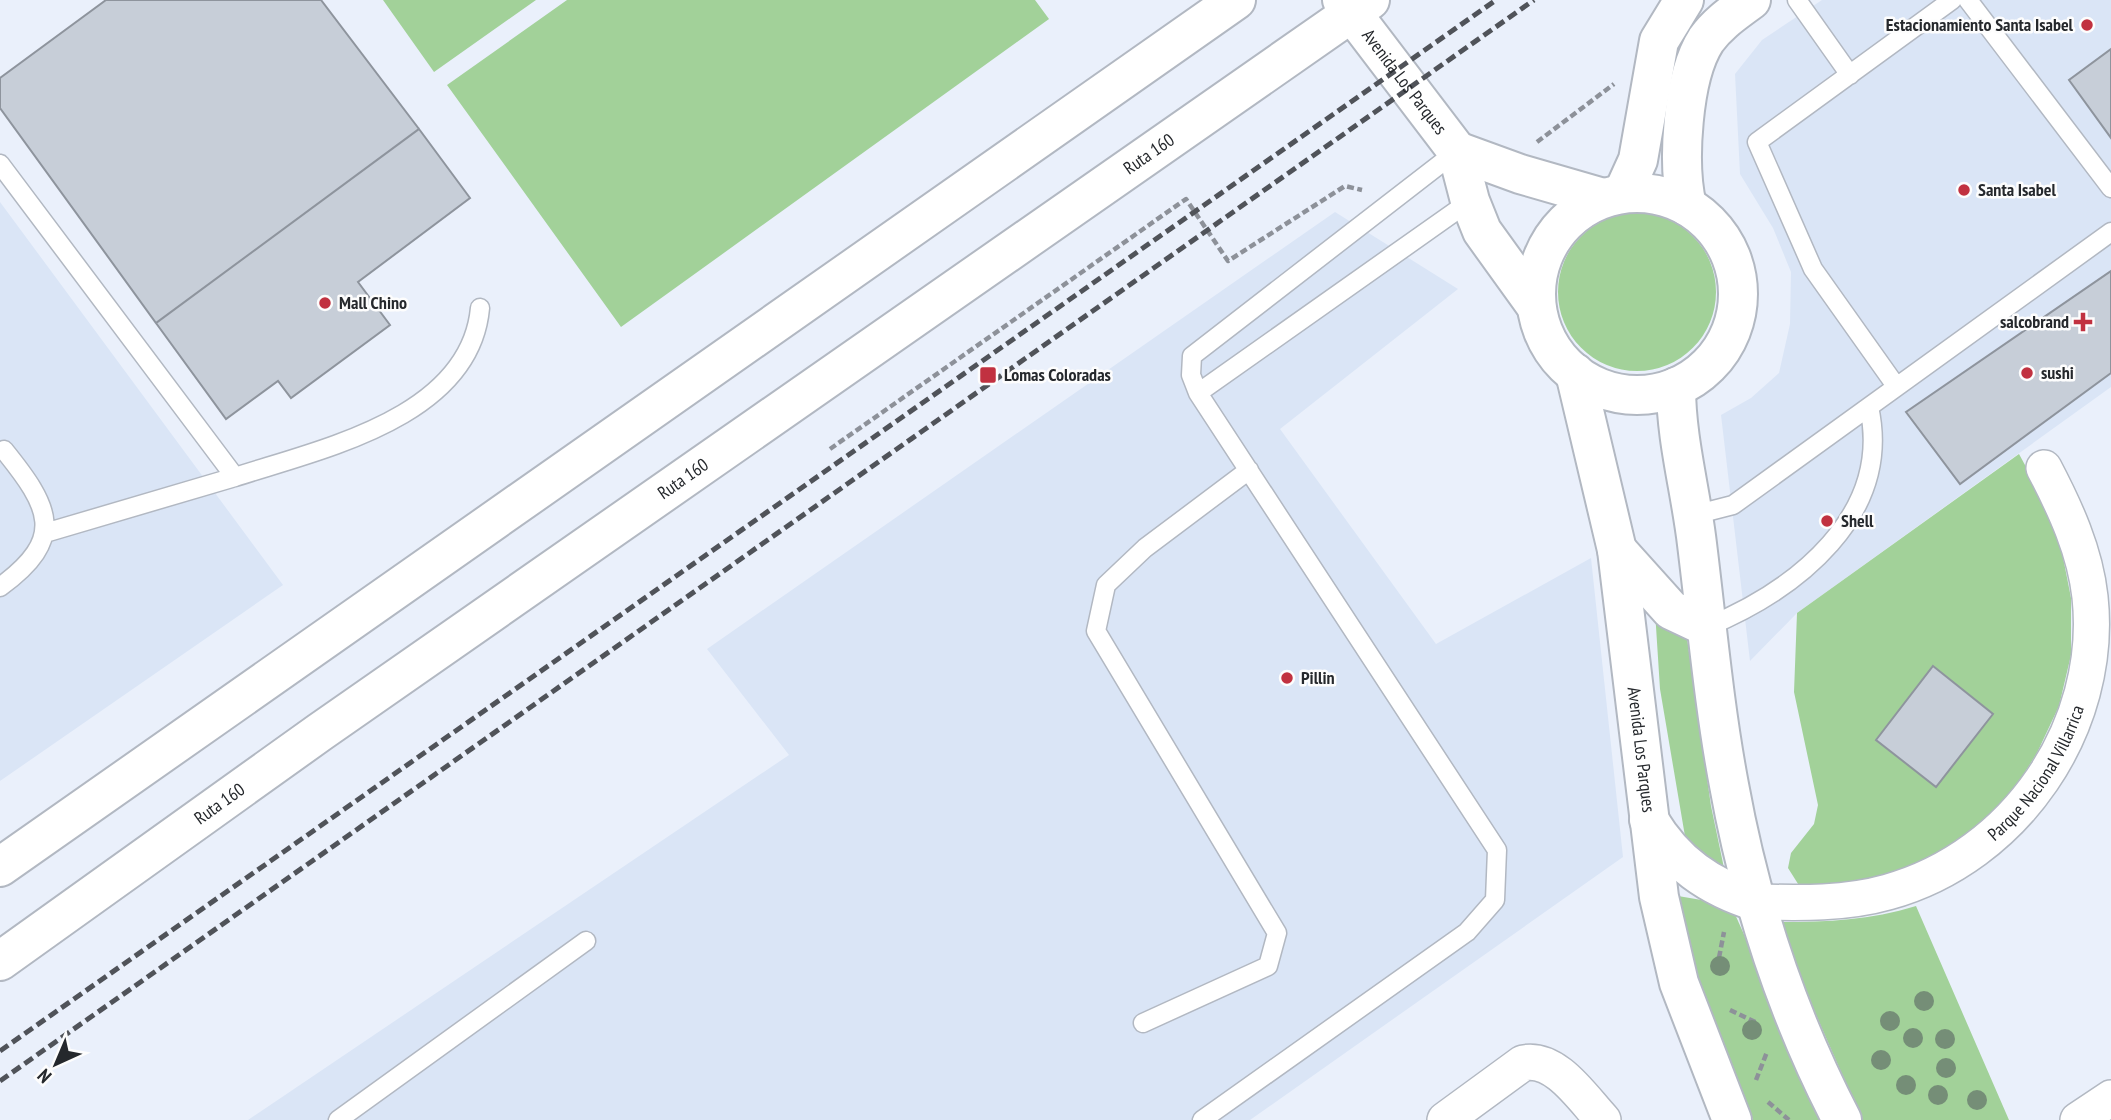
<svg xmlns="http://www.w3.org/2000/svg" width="2111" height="1120" font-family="'PT Sans Narrow',sans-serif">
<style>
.built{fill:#dae5f6}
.green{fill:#a2d199}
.building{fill:#c7ced8;stroke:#8e949d;stroke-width:2}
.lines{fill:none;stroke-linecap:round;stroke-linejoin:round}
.lane-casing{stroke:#b2b8c2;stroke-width:21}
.street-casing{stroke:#b2b8c2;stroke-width:38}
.secondary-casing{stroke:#b2b8c2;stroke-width:42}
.highway-casing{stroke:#b2b8c2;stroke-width:42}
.path{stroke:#8d9199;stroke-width:4.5;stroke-dasharray:7 3.5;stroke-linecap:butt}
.lane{stroke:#fff;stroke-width:18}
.street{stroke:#fff;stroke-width:35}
.secondary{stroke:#fff;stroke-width:38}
.highway{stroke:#fff;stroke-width:38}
.rail{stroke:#505359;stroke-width:5;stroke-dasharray:10 5;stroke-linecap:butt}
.tree{fill:#758e77}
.poi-dot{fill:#c13140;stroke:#fdfdfd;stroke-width:2.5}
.labels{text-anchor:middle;stroke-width:5;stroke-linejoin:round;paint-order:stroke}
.poi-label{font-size:18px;font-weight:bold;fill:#25282c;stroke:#fdfdfd;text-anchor:start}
.street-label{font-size:18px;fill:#25282c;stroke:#fdfdfd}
</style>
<rect width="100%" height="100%" fill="#eaf0fb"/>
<path class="built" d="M1822,0H2111V387L1797,613L1750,661L1721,415L1751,398L1779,373L1790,324L1791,272L1773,228L1740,174L1735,74L1762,40Z
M0,202L283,585L0,781Z
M1335,212L1458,289L1280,429L1436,644L1591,558L1623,857L1250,1120H248L789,755L707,649Z"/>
<path class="green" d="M383,0H536L434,72Z
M567,0H1035L1049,19L621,327L447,85Z
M1558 292a79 79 0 1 1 158 0a79 79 0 1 1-158 0Z
M2019,454L2042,496L2061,547L2071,598V655L2059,706L2037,753L2007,801L1933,862L1853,892L1800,887L1788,868L1791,853L1814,824L1818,805L1794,692L1797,613Z
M1655,611L1686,631L1711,806L1724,868L1687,848L1660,689Z
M1678,896L1725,904L1734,912L1827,1120H1753L1704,1005Z
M1916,906L2009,1120H1862L1806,992L1781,922C1827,922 1871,920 1916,906Z"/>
<path class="building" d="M106,0H321L419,129L156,323L0,108V78Z
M2111,49V138L2069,80Z
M419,129L470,198L358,282L390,325L291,398L278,381L226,419L156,323Z
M2111,271V373L1960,484L1906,412Z
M1933,666L1993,714L1936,787L1876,740Z"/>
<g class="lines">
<defs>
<path id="lane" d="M1797,0L1850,75
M1968,0L2111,188
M0,164L235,477C321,449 470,418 480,308
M1896,386L1813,269L1757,142L1952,0
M1198,393L1470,201
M1694,515L1733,505L2111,232
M45,533L235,477
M0,587C67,538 50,507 4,450
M1707,627C1796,590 1893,515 1869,407
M1143,1023L1268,966L1277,933L1096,631L1106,585L1145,548L1249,470
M338,1120L586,941
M1202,1120L1467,932L1495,900L1497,850L1198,393L1191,375L1192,356L1457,151"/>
<g id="street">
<path id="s1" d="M1757,902C1801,903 1846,904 1888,892C2015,857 2104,727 2090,597C2085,551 2065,508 2044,468"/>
<path d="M1445,1120L1523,1063C1556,1056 1583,1099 1603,1120"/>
<path d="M2078,1120L2111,1098"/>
</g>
<g id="secondary">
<path id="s2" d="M1342,0L1457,151L1470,201L1482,231L1536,306"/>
<path d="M1457,151L1520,174L1603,198"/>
<path d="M1623,193L1638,160L1659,41L1684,0"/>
<circle cx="1637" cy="294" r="101"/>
<path d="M1687,206C1677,164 1682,77 1706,40C1718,23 1735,12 1751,0"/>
<path id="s3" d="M1575,373L1617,550L1659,897L1679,983L1732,1120"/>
<path d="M1676,387C1676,440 1691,492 1697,544C1707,625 1714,706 1729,785C1750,901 1788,1016 1842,1120"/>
<path d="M1617,550L1671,610L1707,627"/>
<path d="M1649,820C1675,863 1709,887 1757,902"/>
</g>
<g id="highway">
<path d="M0,867L1236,0"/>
<path id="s4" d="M0,961L320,732L1370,0"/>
</g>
</defs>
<use href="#lane" class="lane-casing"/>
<use href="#street" class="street-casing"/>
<use href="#secondary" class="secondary-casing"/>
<use href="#highway" class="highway-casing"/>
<path class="path" d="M1537,142L1614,84
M830,449L1186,199L1228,261L1345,186L1362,190
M1717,968L1724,932
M1730,1010L1757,1023
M1756,1080L1767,1052
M1768,1102L1789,1120"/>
<use href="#lane" class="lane"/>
<use href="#street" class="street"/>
<use href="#secondary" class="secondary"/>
<use href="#highway" class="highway"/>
<path class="rail" d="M0,1051L1496,0
M0,1081L1534,0"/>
</g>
<g class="tree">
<circle cx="1720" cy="966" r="10"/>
<circle cx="1924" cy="1001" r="10"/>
<circle cx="1890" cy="1021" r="10"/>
<circle cx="1752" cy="1030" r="10"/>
<circle cx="1913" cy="1038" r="10"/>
<circle cx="1945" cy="1039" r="10"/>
<circle cx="1881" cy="1060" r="10"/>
<circle cx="1946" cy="1068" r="10"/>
<circle cx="1906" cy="1085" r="10"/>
<circle cx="1938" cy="1095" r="10"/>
<circle cx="1977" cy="1100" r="10"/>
</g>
<g class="poi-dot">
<circle cx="2087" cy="25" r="7"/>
<circle cx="1964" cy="190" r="7"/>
<circle cx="325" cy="303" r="7"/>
<path d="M2079.5 311.5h7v7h7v7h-7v7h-7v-7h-7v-7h7z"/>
<circle cx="2027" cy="373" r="7"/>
<rect x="979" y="366" width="18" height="18" rx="3.5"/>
<circle cx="1827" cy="521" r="7"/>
<circle cx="1287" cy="678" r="7"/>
</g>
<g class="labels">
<g class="poi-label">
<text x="2073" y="31" text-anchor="end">Estacionamiento Santa Isabel</text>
<text x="1978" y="196">Santa Isabel</text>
<text x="339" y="309">Mall Chino</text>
<text x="2069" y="328" text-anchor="end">salcobrand</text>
<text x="2041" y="379">sushi</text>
<text x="1004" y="381">Lomas Coloradas</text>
<text x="1841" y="527">Shell</text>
<text x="1301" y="684">Pillin</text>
</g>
<g class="street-label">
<text dy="6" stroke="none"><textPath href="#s2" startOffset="103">Avenida Los Parques</textPath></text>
<text dy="6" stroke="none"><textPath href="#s4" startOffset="1404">Ruta 160</textPath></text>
<text dy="6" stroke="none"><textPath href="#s4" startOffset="836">Ruta 160</textPath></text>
<text dy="6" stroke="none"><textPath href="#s3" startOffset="383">Avenida Los Parques</textPath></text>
<text dy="6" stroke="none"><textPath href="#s1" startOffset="329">Parque Nacional Villarrica</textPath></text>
<text dy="6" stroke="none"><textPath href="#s4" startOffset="270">Ruta 160</textPath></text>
</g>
</g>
<g transform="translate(56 1064) rotate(224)" stroke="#fdfdfd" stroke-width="5" paint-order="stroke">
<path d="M0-5L12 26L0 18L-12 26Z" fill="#25282c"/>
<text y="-10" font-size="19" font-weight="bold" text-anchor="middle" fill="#25282c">N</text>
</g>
</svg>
